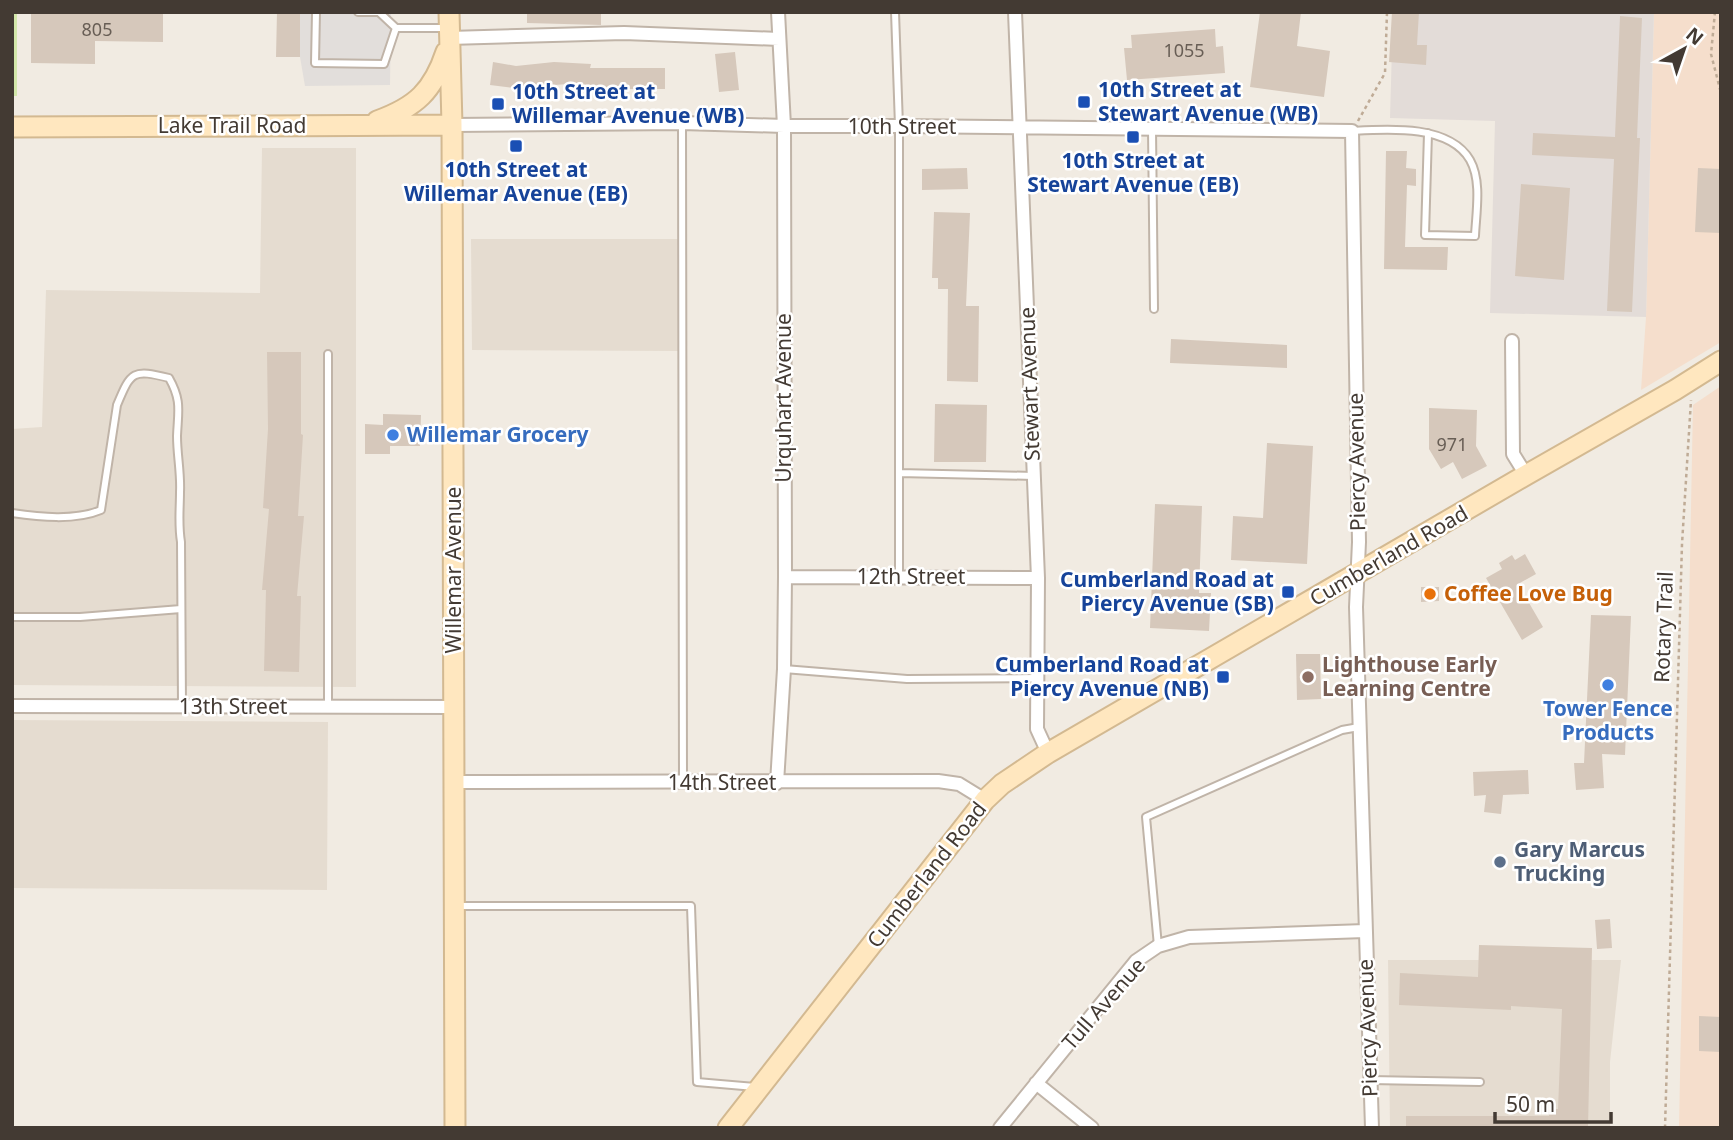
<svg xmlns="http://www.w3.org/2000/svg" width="1733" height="1140" font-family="'Noto Sans',sans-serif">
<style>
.residential{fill:#e5dcd0}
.commercial{fill:#f5decc}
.industrial{fill:#e3dcd8}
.green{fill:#d3e7aa}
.parking{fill:#e2dedb}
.building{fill:#d6c8bb}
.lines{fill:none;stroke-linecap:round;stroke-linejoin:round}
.lane-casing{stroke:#c0b4a8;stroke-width:10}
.street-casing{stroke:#c0b4a8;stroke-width:16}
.secondary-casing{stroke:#d3b991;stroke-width:23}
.path{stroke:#bfab96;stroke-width:2.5;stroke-dasharray:3.5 3.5;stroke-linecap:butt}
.lane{stroke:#fff;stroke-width:6}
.street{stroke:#fff;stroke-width:12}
.secondary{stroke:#ffe7bf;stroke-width:19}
.transit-dot{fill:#1a4fb4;stroke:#fff;stroke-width:2.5}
.shop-dot{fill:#3f7fe0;stroke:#fff;stroke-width:2.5}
.food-dot{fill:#e8710a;stroke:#fff;stroke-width:2.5}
.education-dot{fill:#8d6e63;stroke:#fff;stroke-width:2.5}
.service-dot{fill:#5c6f8a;stroke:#fff;stroke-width:2.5}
.labels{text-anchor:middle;stroke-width:5;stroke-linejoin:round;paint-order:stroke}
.number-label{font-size:18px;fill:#685e55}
.transit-label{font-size:21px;font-weight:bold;fill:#164399;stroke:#fff;text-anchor:start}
.street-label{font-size:21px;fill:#433a33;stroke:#fff}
.shop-label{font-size:21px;font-weight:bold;fill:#366cbe;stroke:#fff;text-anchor:start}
.food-label{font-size:21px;font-weight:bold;fill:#c56008;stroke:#fff;text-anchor:start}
.education-label{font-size:21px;font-weight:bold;fill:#785e54;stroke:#fff;text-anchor:start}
.service-label{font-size:21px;font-weight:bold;fill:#4e5e75;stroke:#fff;text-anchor:start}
</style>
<rect width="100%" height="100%" fill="#f1ebe2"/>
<path class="residential" d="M262,148H356V687L12,685V429L42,427L46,290L260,293Z
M471,239H679L680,351L472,350Z
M12,720L328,722L327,890L12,888Z
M1388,960H1621L1610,1062V1128H1390Z"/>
<path class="commercial" d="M1654,12H1721V342L1641,390L1646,317Z
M1721,386V1128H1679L1693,405Z"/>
<path class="industrial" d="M1393,12H1654L1646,317L1490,313L1495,121L1390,118Z"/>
<path class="green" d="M12,12H17V96H12Z"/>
<path class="parking" d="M300,12H391L390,85L305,86L300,57Z"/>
<path class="building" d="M31,12H163V42L95,41V64L31,63Z
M277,12H300V57H276Z
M527,12H601V25L527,23Z
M1260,12H1301L1297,46L1330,51L1324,97L1250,87Z
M1392,12H1419L1417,45H1427L1426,65L1389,62Z
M1620,16L1642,18L1637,138H1640L1632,312L1607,311L1614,159L1532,155L1533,133L1615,137Z
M1215,29L1216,47L1223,46L1225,73L1127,80L1124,48H1132L1131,35Z
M735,52L739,90L719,92L715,54Z
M493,62L516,66L554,62L591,64L590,68H665V89H568V84L513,88L490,85Z
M1386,151H1407L1406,168L1416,169V186L1407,185L1405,247H1448L1447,270L1384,269Z
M967,168L968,189L922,190V169Z
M1698,168L1721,169V233L1695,232Z
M1521,184L1570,188L1564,280L1515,276Z
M934,212L970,213L966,306H979L978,382L947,381L948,289H938V278H932Z
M1171,339L1287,345V368L1170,363Z
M267,352H301V434L303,435L298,516H304L297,596H301L299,672L264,671L266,590H262L269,509L263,508L268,429Z
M935,404L987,405L986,462H934Z
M1429,408L1477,410L1476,446L1487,466L1462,479L1453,462L1441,469L1429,449Z
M383,414L421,415L420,446H390V454H365V424L383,425Z
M1267,443L1313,446L1307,564L1231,560L1233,516L1263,518Z
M1155,504L1202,506L1199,593H1211L1209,631L1150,628Z
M1525,554L1536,574L1518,584L1543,627L1522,640L1486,578L1502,569L1499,563L1512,555L1515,560Z
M1421,587H1439V601L1421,602Z
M1591,615L1631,616L1625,755L1602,754L1604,788L1576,790L1574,763H1584Z
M1296,654H1320L1321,699L1297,700Z
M1528,770L1529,794L1503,795L1501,814L1484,812L1486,795L1474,796L1473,772Z
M1610,919L1612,948L1597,949L1595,920Z
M1479,945L1592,948L1588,1128H1406V1116H1549V1109H1558L1562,1009L1511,1006V1010L1399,1005L1400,973L1478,977Z
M1699,1016L1721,1017V1052L1699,1051Z"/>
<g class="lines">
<defs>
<path id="lane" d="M316,12L315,63L384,64L396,28H447
M358,12H380
M895,12L899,126V576
M380,13L396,28
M682,123L683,783
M1152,129L1154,309
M1352,131C1387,129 1449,124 1470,160C1482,181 1476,213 1475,236L1425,235L1428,133
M899,473L1034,476
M12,513C39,517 75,521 101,510L117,405C131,371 133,369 169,378C182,401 178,411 177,436C177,455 181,473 180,492C180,509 178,524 181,542L182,707
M12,617H80L181,609
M784,669L907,679L1035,678
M328,707V354
M457,906H691L697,1082L755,1087
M1158,946L1146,817L1342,730L1359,727
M1370,1080L1480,1082"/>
<path id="street" d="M1015,12L1038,578L1037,729L1048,753
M449,38L624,33L779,39
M452,125L682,123L784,126H899L1352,131L1359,542L1356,607L1372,1128
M1512,341L1513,454L1526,475
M785,577L1038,578
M12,706L454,707
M455,782L938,781L959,784L985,800
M777,783L784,669L785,577L784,126L778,12
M1036,1083L1092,1128
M1000,1128L1136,961L1158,946L1189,937L1365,931"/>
<path id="secondary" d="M449,12L452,125L455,1128
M377,121C416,107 433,91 446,52
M12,127L452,125
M728,1128L985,800L1002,784L1048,753L1526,475L1675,390L1721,361"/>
</defs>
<use href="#lane" class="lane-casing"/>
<use href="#street" class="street-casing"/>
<use href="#secondary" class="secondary-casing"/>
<path class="path" d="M1715,12L1711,54L1721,93
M1358,121L1385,73L1387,12
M1665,1128L1682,544L1691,400"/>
<use href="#lane" class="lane"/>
<use href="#street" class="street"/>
<use href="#secondary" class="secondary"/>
</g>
<g class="transit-dot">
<rect x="1077" y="95" width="14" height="14" rx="3.5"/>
<rect x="491" y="97" width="14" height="14" rx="3.5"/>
<rect x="1126" y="130" width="14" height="14" rx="3.5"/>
<rect x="509" y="139" width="14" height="14" rx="3.5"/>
<rect x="1281" y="585" width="14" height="14" rx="3.5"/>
<rect x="1216" y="670" width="14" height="14" rx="3.5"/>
</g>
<g class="shop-dot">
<circle cx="393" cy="435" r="7"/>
<circle cx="1608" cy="685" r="7"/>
</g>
<circle class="food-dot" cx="1430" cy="594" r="7"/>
<circle class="education-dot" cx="1308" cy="677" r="7"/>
<circle class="service-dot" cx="1500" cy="862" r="7"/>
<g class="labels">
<g class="number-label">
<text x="97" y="36">805</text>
<text x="1184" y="57">1055</text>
<text x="1452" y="451">971</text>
</g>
<g class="transit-label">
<text x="1098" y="97">10th Street at<tspan x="1098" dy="24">Stewart Avenue (WB)</tspan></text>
<text x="512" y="99">10th Street at<tspan x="512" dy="24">Willemar Avenue (WB)</tspan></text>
<text x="1133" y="168" text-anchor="middle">10th Street at<tspan x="1133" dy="24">Stewart Avenue (EB)</tspan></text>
<text x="516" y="177" text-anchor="middle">10th Street at<tspan x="516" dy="24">Willemar Avenue (EB)</tspan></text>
<text x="1274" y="587" text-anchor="end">Cumberland Road at<tspan x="1274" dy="24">Piercy Avenue (SB)</tspan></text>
<text x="1209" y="672" text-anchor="end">Cumberland Road at<tspan x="1209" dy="24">Piercy Avenue (NB)</tspan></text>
</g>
<g class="street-label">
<text x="232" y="133">Lake Trail Road</text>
<text x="902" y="134">10th Street</text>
<text transform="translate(1030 384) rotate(-92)" y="7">Stewart Avenue</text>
<text transform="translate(784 398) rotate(-90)" y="7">Urquhart Avenue</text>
<text transform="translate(1357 462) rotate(-91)" y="7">Piercy Avenue</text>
<text transform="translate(1389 556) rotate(-30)" y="7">Cumberland Road</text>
<text transform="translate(454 570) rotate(-90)" y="7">Willemar Avenue</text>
<text x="911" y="584">12th Street</text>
<text transform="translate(1664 627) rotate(-88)" y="7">Rotary Trail</text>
<text x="233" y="714">13th Street</text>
<text x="722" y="790">14th Street</text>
<text transform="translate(927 875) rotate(-52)" y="7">Cumberland Road</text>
<text transform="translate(1104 1004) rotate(-49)" y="7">Tull Avenue</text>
<text transform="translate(1368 1028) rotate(-92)" y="7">Piercy Avenue</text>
</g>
<g class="shop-label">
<text x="407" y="442">Willemar Grocery</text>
<text x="1608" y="716" text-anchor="middle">Tower Fence<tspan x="1608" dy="24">Products</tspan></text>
</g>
<g class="food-label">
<text x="1444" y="601">Coffee Love Bug</text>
</g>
<g class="education-label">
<text x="1322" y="672">Lighthouse Early<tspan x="1322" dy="24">Learning Centre</tspan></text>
</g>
<g class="service-label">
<text x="1514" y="857">Gary Marcus<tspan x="1514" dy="24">Trucking</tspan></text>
</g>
</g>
<rect width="1733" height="1140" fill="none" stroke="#433a33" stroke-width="28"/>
<g transform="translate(1684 49) rotate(40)" stroke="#ffffff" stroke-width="5" paint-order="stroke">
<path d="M0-5L12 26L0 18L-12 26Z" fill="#433a33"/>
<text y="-10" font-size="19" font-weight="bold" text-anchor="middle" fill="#433a33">N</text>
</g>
<path d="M1495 1112v10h116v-10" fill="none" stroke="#433a33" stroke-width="3.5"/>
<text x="1506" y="1112" font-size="21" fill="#433a33" stroke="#ffffff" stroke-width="5" paint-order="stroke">50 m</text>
</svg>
